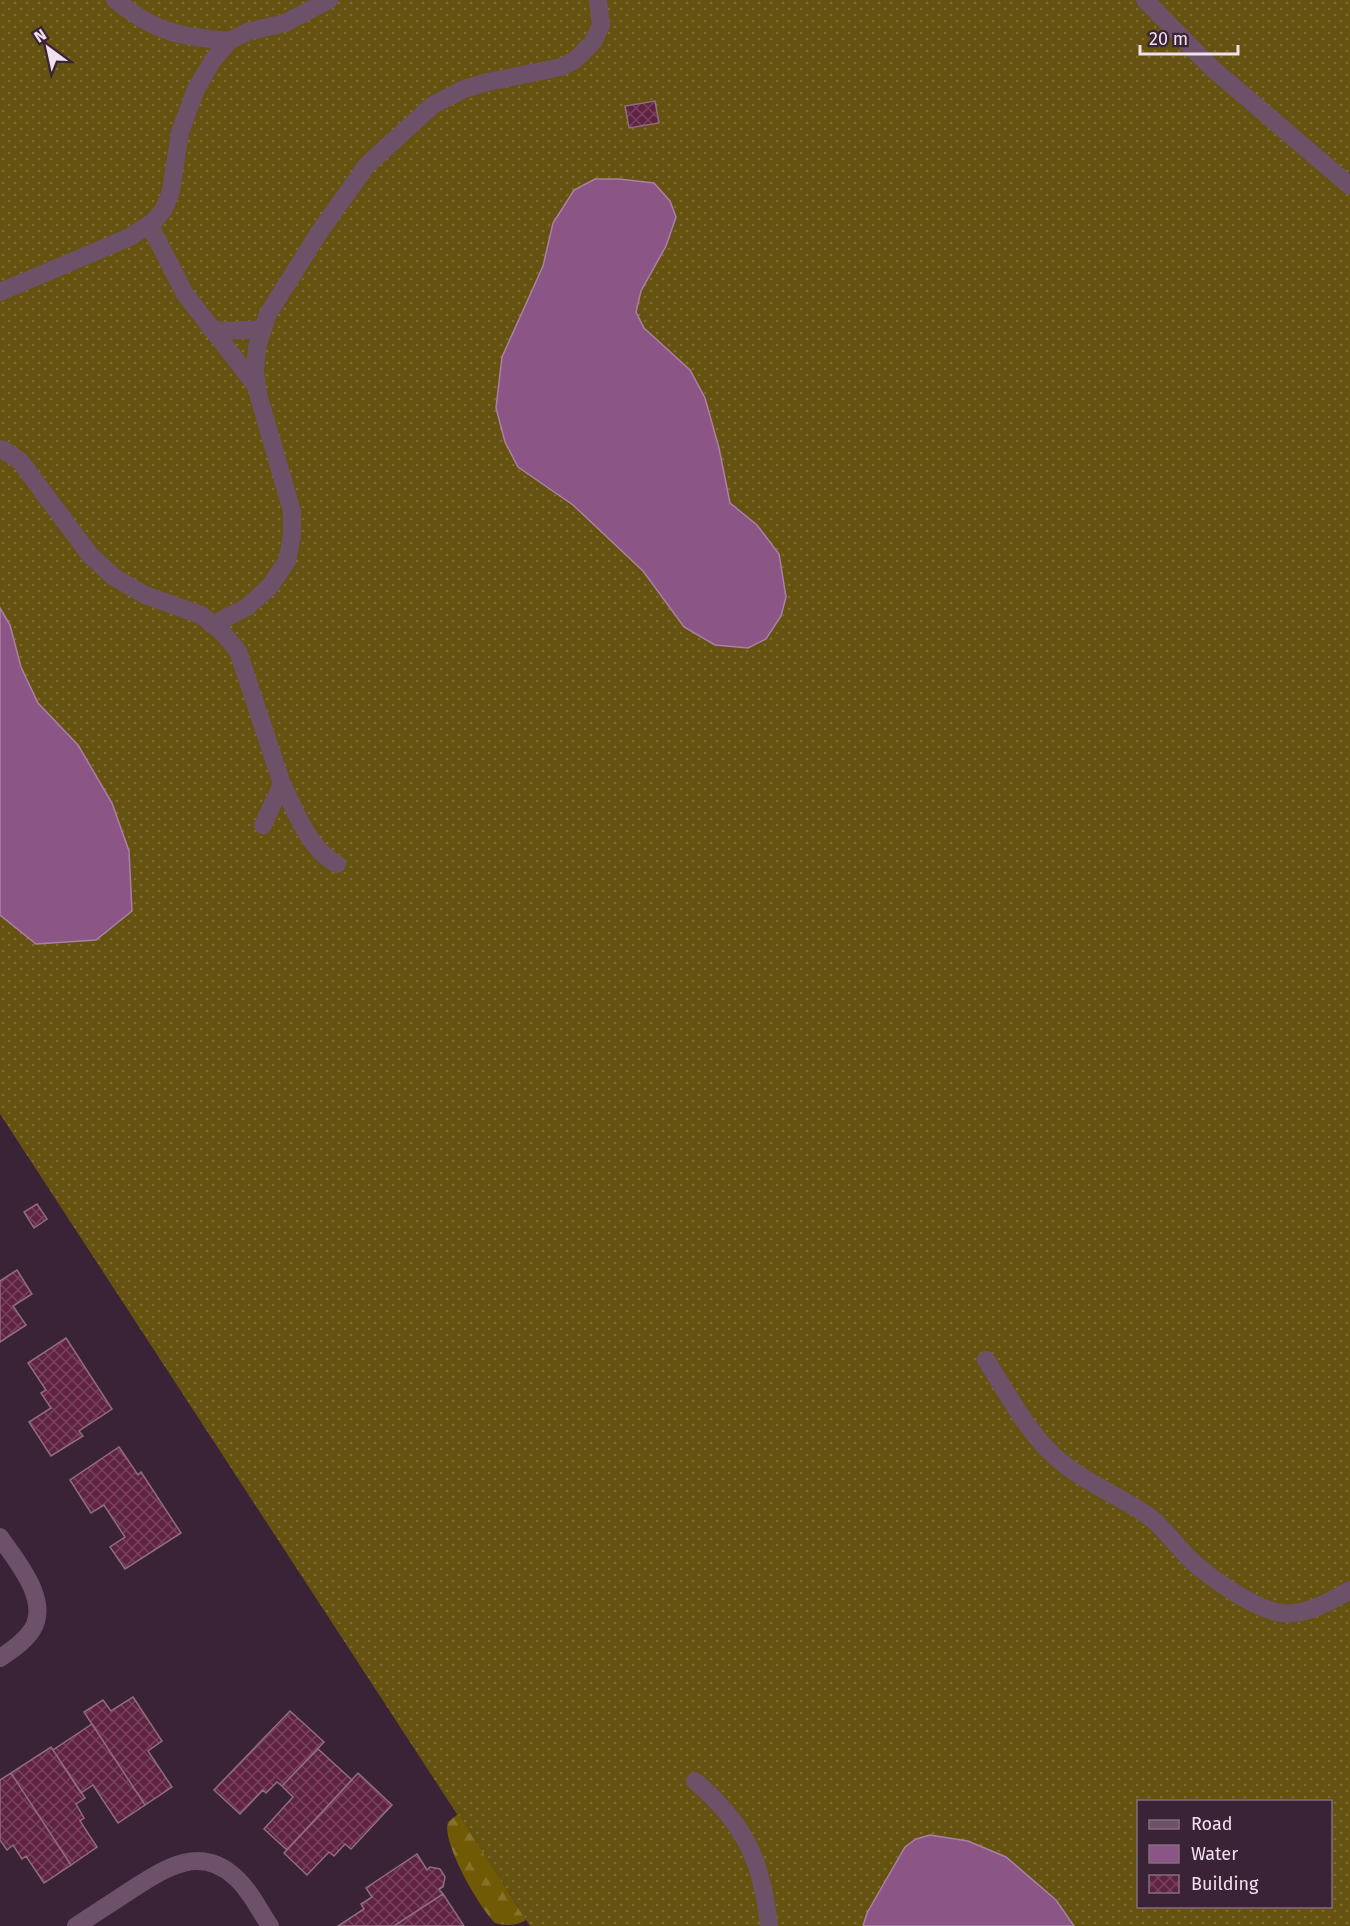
<svg xmlns="http://www.w3.org/2000/svg" width="1350" height="1926" font-family="'Fira Sans',sans-serif">
<style>
.grass{fill:url(#grass-dots);fill-rule:evenodd}
.forest{fill:url(#forest-firs)}
.water{fill:#8b5685;stroke:#aa80a4;stroke-width:1.5}
.building{fill:url(#building-cross-hatch);stroke:#916e7d;stroke-width:1.5}
.lines{fill:none;stroke-linecap:round;stroke-linejoin:round}
.minor{stroke:#6c5168;stroke-width:18}
</style>
<defs>
<pattern id="grass-dots" width="8" height="8" patternUnits="userSpaceOnUse" patternTransform="scale(1.5)"><rect width="8" height="8" fill="#655211"/><path d="M2 2h.1M6 6h.1" fill="none" stroke="#7c6b34" stroke-width="1.8" stroke-linecap="round"/></pattern>
<pattern id="forest-firs" width="22" height="20" patternUnits="userSpaceOnUse" patternTransform="scale(1.5)"><rect width="22" height="20" fill="#705a05"/><path d="M5 1l3.5 6h-7zM16 11l3.5 6h-7z" fill="#85712a"/></pattern>
<pattern id="building-cross-hatch" width="8" height="8" patternUnits="userSpaceOnUse" patternTransform="scale(1.5)"><rect width="8" height="8" fill="#602342"/><path d="M0 0l8 8M0 8l8-8" fill="none" stroke="#77435e"/></pattern>
</defs>
<rect width="100%" height="100%" fill="#3a2237"/>
<path class="grass" d="M0,0H1350V1926H530L0,1114ZM1138,1802H1330V1906H1138Z"/>
<path class="forest" d="M458,1814L526,1920C517,1926 505,1926 495,1923C480,1909 441,1842 448,1822Z"/>
<path class="water" d="M595,179H619L654,183L670,201L676,217L666,246L641,291L636,312L644,328L690,370L705,398L719,448L730,503L757,525L779,554L786,597L781,616L766,639L748,648L715,645L684,627L643,571L573,505L518,467L505,442L496,408L502,357L543,266L553,223L574,190Z
M0,608L10,625L21,667L38,703L78,745L112,803L129,851L132,911L96,940L36,944L0,915Z
M930,1835L968,1841L1006,1857L1056,1900L1074,1926H863L867,1913L905,1847L916,1839Z"/>
<path class="building" d="M655,101L659,123L629,128L625,106Z
M37,1204L47,1219L34,1228L24,1212Z
M17,1270L32,1294L13,1306L26,1325L0,1342V1281Z
M66,1338L112,1409L79,1431L83,1436L51,1456L29,1422L51,1408L41,1393L46,1390L28,1363Z
M119,1447L138,1475L141,1472L181,1533L125,1569L110,1547L125,1537L104,1505L91,1513L70,1480Z
M133,1697L162,1741L148,1751L172,1787L145,1805L84,1712L103,1700L111,1711Z
M290,1711L324,1742L282,1786L277,1782L266,1793L263,1790L240,1814L214,1790Z
M92,1724L145,1805L118,1823L93,1785L81,1793L53,1750Z
M51,1747L85,1798L76,1804L84,1818L80,1821L97,1847L71,1865L11,1773Z
M318,1749L352,1780L287,1850L264,1829L293,1797L282,1786Z
M11,1773L71,1865L44,1883L26,1856L22,1859L13,1845L7,1850L0,1840V1780Z
M358,1773L392,1805L351,1849L345,1844L334,1856L329,1852L307,1875L284,1853Z
M417,1854L427,1870L430,1867L440,1869L445,1877L443,1887L439,1889L443,1894L394,1926H338L364,1909L361,1904L372,1897L366,1888Z
M443,1894L464,1926H394Z"/>
<g class="lines">
<path class="minor" d="M115,0C157,33 177,36 229,41
M1145,0L1213,69L1350,186
M149,224L185,294L257,387
M0,292L130,237L154,221L164,209L171,191L180,132L196,89L213,60L229,41L247,32L285,23L329,0
M211,329L225,331L263,329
M0,449L4,450L20,461L90,555L114,577L145,595L201,615L221,631L238,651L282,784L263,825
M212,625L247,607L270,586L287,561L292,536V511L258,394L255,371L257,347L268,314L320,231L367,165L433,105L464,89L488,82L561,67L575,60L593,42L601,25L598,0
M282,784C296,811 308,849 337,864
M986,1360C1006,1391 1023,1424 1048,1450C1076,1479 1115,1493 1147,1515C1164,1527 1177,1547 1192,1561C1210,1578 1258,1611 1282,1613C1306,1616 1330,1601 1350,1590
M0,1537C16,1561 51,1600 32,1630C24,1642 12,1650 0,1658
M695,1781C745,1824 762,1861 769,1926
M76,1926C94,1914 113,1902 131,1890C164,1869 199,1844 235,1877C250,1890 259,1910 270,1926"/>
</g>
<rect x="1137" y="1800" width="195" height="108" fill="#3a2237" stroke="#836e80" stroke-width="1.5"/>
<rect x="1149" y="1820" width="30" height="9" fill="#6c5168" stroke="#836e80" stroke-width="1.5"/>
<text x="1191" y="1830" font-size="18" fill="#f1e1ee">Road</text>
<rect x="1149" y="1845" width="30" height="18" fill="#8b5685" stroke="#836e80" stroke-width="1.5"/>
<text x="1191" y="1860" font-size="18" fill="#f1e1ee">Water</text>
<rect x="1149" y="1875" width="30" height="18" fill="url(#building-cross-hatch)" stroke="#836e80" stroke-width="1.5"/>
<text x="1191" y="1890" font-size="18" fill="#f1e1ee">Building</text>
<g transform="translate(48 48) rotate(327)" stroke="#3a2237" stroke-width="4.5" paint-order="stroke">
<path d="M0-4.5L10 22L0 15L-10 22Z" fill="#f1e1ee"/>
<text y="-9" font-size="16" font-weight="bold" text-anchor="middle" fill="#f1e1ee">N</text>
</g>
<path d="M1140 45v9h98v-9" fill="none" stroke="#f1e1ee" stroke-width="3"/>
<text x="1149" y="45" font-size="18" fill="#f1e1ee" stroke="#3a2237" stroke-width="4.5" paint-order="stroke">20 m</text>
</svg>
